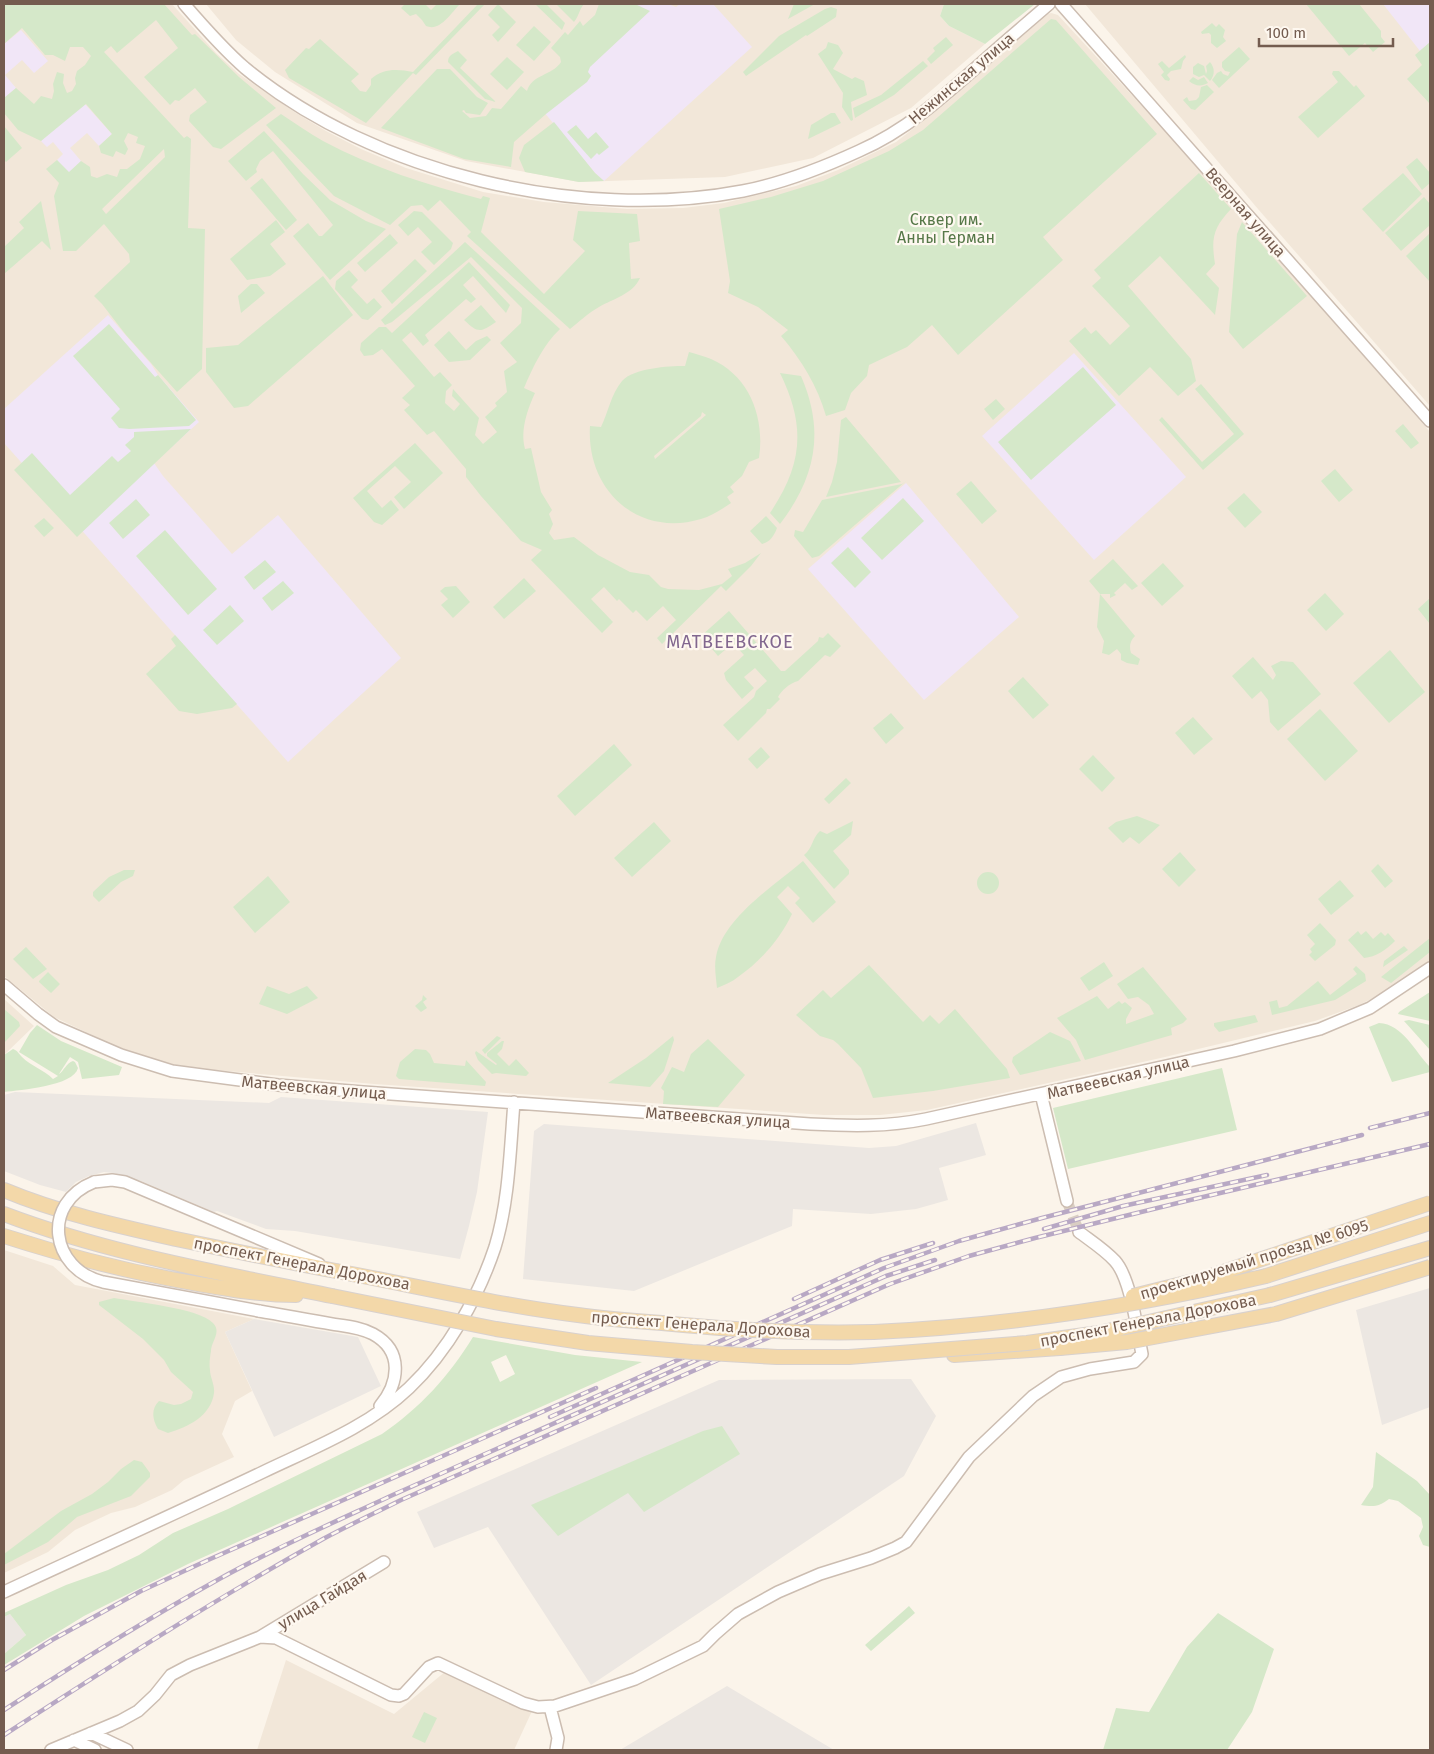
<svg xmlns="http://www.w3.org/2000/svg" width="1434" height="1754" font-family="'Fira Sans',sans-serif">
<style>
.residential{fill:#f2e7d9}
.industrial{fill:#ece7e2}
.education{fill:#f1e6f7}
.green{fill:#d5e8c9;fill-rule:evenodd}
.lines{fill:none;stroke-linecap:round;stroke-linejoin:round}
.minor-tunnel{stroke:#d9cec3;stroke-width:11;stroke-dasharray:11 5.5;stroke-linecap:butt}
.minor-casing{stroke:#ccbdb1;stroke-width:14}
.major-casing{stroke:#d8d1ce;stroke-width:16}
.minor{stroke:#fff;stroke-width:11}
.major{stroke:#f3d8a9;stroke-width:14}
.rail-casing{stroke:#b8a8c4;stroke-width:4.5}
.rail{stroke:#fef8f0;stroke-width:2.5;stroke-dasharray:8;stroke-linecap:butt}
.minor-bridge-casing{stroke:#ccbdb1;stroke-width:14;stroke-linecap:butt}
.major-bridge-casing{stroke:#d8d1ce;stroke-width:16;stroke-linecap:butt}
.minor-bridge{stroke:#fff;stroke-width:11}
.major-bridge{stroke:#f3d8a9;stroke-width:14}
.labels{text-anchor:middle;stroke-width:4.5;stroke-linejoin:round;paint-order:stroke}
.street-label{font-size:16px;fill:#745c4f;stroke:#fef8f0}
.park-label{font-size:16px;fill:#567848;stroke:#fef8f0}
.neighbourhood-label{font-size:18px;letter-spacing:1px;fill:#82678f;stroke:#fef8f0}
</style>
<rect width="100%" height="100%" fill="#fbf4ea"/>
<path class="residential" d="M4,4H172L216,53L239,74L296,113L326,131L361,149L406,168L483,192L544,202L627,209L683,208L724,203L796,186L838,170L896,142L949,101L1045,15L1051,13L1058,15L1219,190L1430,432V962L1401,984L1359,1005L1315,1021L1165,1057L927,1110L880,1115H824L374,1084L215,1070L177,1065L145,1057L109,1043L54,1017L4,976Z
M206,4H944L940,16L949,26L985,44L911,108L813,158L725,177L579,182L466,161L357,123L275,72L236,40Z
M1085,4H1430V406L1258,209Z
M4,999L34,1026L4,1055Z
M4,1250L53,1266L75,1285L254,1319L225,1332L252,1391L235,1401L222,1434L234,1457L184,1480L172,1490L135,1507L111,1513L75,1530L48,1552L4,1573Z
M286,1660L394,1714L446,1671L532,1711L514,1750H257Z"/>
<path class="industrial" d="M15,1092L269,1103L281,1097L488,1112L477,1192L469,1226L460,1259L295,1231L266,1229L217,1211L214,1212L141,1181L113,1173L104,1172L89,1176L76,1182L66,1192L40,1185L4,1171V1095Z
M976,1123L986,1155L939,1168L948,1200L916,1209L871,1214L793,1209L792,1226L634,1291L523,1279L534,1131L544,1124L869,1148L896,1146Z
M1430,1288V1407L1382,1425L1356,1310Z
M254,1319L358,1337L381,1386L274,1437L225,1332Z
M911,1379L936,1416L904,1476L591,1685L488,1527L434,1548L417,1512L719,1380Z
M10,1614L26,1635L4,1654V1617Z
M727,1686L834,1750H620Z"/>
<path class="education" d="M631,4H668L676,7L680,4H713L752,47L604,181L595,173L538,105Z
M1383,4H1430V63L1420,51Z
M21,30L48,61L34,73L22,60L5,75L16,88L4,98V44Z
M84,103L112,134L99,146L87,133L70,148L81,161L69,173L57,160L63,154L53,142L47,147L41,141Z
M108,315L151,364L158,375L199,422L154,463L163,476L232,554L278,515L401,658L288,762L4,443V409Z
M1074,353L1186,477L1094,560L982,436Z
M906,483L1019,617L924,700L808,569Z"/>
<path class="green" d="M4,4H164L192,35L195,34L239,77L276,108L221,149L213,147L189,121L190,115L207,102L195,88L179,101L175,100L170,105L144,77L178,48L156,20L117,53L111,46L104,52L184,138L187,136L191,139L188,228L205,229L202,369L177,392L126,335L102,304L94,296L130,262L129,254L104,224L76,251H63L54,196L59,183L46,169L57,160L69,172L81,161L90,167L91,176L97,178L107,174L117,177L120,169H127L140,159L145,146L136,143L138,137L128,133L124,141L128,149L125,155L116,151L113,157L101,153L99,146L112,134L86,104L41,141L18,130L4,113V98L16,88L34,104L41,96L52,99L54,91L53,84L57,72L64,74L63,83L67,93L72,91L76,84L75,78L77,71L85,65L91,56L83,47H70L65,61L53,55H45L22,28L4,44ZM164,149L165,157L106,214L102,209Z
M405,4H425L431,10L437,4H460C451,13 440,32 426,26L422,20L416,14L410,16L401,8Z
M478,4H485L416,75L413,73L366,123L289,78L285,70L306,48L309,49L320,39L359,74L351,81L360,91L366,92L371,85V79C383,68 398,69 413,72Z
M498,4L516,22L498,42L492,35L500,27L488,15Z
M535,4H546L565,23L562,30Z
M556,4H584C579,10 579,16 574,22Z
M599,4H635L650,11L590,67L588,72L591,76L587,82L546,114L514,142L511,167L464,159L381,128L437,69H450L477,97L488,103L480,115L466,113L464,110L462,111L470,118L486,116L492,108L501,109L521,86L527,91C532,74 552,76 561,62L560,57L551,48L565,32L568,35L580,21L583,26L595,15Z
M794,4H815L788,19Z
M944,4H1035L985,44L949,26L940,16Z
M1306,4H1359L1381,31V37L1385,42L1373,52L1365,43L1349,56Z
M831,7L837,9L836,17L807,36L806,35L746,76L743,72L779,36L825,9Z
M1051,19L1056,20L1157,134L1043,237L1063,260L958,355L932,325L907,347L869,365L867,376L851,393L845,410L826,416C818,387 801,359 781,336L788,330L758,307L728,293L730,281L719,209L771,197L823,181L889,151L923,130Z
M1212,23L1216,27L1219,24L1225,30L1223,37L1226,41L1217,48L1211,43V35L1209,33L1202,34L1201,32Z
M534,26L551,42L534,61L516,45Z
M946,37L953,45L931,64L927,59L935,51L933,48Z
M828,42L838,45L843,53L833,69L852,79L855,77L864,81L867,95L851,102L853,120L851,121L842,107L843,93L818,54L826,48Z
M1430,42V104L1407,79L1422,65L1415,55Z
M1239,47L1250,59L1219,88L1212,80L1217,73L1221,71L1223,74L1228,76L1230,72L1225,71L1222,67V62Z
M458,51L467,60L460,68L496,102L485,99L448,62C448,55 453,54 458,51Z
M1185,55L1186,57L1183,61L1181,69L1171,71L1167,75L1170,79L1169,81L1165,80L1161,75L1164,72L1158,64L1162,61L1169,68Z
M507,57L524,72L507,90L490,74Z
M923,61L928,66L894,95L855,118L853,108L881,95Z
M1210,62C1215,68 1215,75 1210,81L1204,75L1199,77L1193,74V67L1198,63L1204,66L1206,74L1207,71L1206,66Z
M1333,71H1339L1354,87L1356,85L1365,96L1318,138L1298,117L1338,82L1332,74Z
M1193,77L1198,80L1204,77L1208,83C1201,87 1195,86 1189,81Z
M1207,85L1214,92L1195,110L1191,109L1183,100L1187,97L1189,101L1196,100L1199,97L1201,87Z
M831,113H835L841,123L808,139L811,125Z
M281,114C295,123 309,133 323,141C374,168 427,185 481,199L483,196L490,198L481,232L544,294L585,251L573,240L578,211L637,214L640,241L629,243L631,279L640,278C633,294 613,299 599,307C588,313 579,322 570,329L467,236L471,232L440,200L428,211L422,205L411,206L390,225L334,196L266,125Z
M554,122L595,173L604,181L579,182L525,172L519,158L524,145Z
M576,125L588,139L596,132L609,147L599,155L597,153L591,159L567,132Z
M4,126L22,148L6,162L4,160Z
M264,131L303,174L330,200L366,221L386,229L330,280L293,236L308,223L319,236H322L333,225L273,151L260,161L256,169L257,172L246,181L228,161Z
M1417,158L1430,173V183L1422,190L1406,167Z
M1199,173L1231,209C1213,228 1211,238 1215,264L1206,274L1219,288L1215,315L1160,256L1128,286L1191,359L1196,381L1178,396L1150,367L1119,396L1069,341L1085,327L1091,334L1096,330L1110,345L1130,326L1092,286L1101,278L1094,270Z
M1403,173L1422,194L1383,232L1362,209Z
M262,178L297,220L286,230L250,188Z
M1424,197L1430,204V225L1401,251L1385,233Z
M41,201L51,250L42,241L4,274V247L24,228L19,222Z
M414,211L422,212L453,243L451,249L434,265L421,252L432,242L418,227L408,236L398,225Z
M276,220L285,232L270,244L286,264L270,276L247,280L230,259Z
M1242,222L1307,296L1243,349L1229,332L1237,234Z
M1430,233V282L1406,256Z
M390,234L398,243L365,272L357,263Z
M465,242L560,329C543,345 533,367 524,388L535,393C527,410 520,431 525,449L531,448L541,492L552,510L549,514L553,524L549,533L554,540L574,537L598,555L630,572L649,575L661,587L668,589L699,590L722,584L732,576L728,569L745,563L761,553L751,566L726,591L721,586L662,644L657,638L676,620L663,606L647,621L636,610L633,613L619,599L617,601L604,587L591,599L613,622L602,633L531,560L542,550L521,541L481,496L466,477V469L434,431L427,435L404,410L410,405L402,398L415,386L382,349L373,355L364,356L360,350L361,343L379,327H386L392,333L469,262L510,305L506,313L473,276L463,285L476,299L471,303L466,299L425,335L429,341L423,346L411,332L402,340L434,377L440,372L452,385L446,391L445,403L454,411L460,404L452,396L453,389L479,418L475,435L483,444L497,432L485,417L497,406L495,403L507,392L504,371L517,362L500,343L521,323L522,308L471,257L392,322L385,325L381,320Z
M415,259L427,271L392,304L381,291Z
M349,270L358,280L351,287L367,304L374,298L382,307L368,320L362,319L335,289L336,281Z
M323,276L353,315L248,406L234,408L206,372V348L238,345Z
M251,284H257L265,293L241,313L238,296Z
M481,305L496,322C480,333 478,333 464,320Z
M109,324L155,377L158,375L196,420L189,426L129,429L119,428L111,418L120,409L73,356Z
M449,331L466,350L476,341L487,336L491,340L470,360L449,362L434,345Z
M689,352C696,354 704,356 711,359C750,376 765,418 759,458L749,462L742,476L730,487L734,492L727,497L731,503C722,509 712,516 701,519C637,538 586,489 590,426L601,427C608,413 611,394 622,381C634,368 668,366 685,366ZM702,412L706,415L655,459L654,456L701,416Z
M1083,367L1116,405L1031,480L998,442Z
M780,373L801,376C825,431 816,477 780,524L770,513C803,464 806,426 780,373Z
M1201,384L1244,434L1203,470L1159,420L1162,417L1202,462L1234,434L1195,389Z
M996,399L1005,409L993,420L984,409Z
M846,417L901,482L826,497L832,482L837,462L841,420Z
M1403,424L1419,443L1411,449L1395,431Z
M191,429L77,537L14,470L32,453L70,495L112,456L118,462L131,451L125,445L134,437V432Z
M415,443L443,473L404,509L394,497L411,482L395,466L367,491L382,508L391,500L399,510L382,525L374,522L353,498Z
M1335,469L1353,490L1339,502L1321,481Z
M906,481L819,556L812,558L794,536L795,530L803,532L822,500L902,484Z
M971,481L997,511L982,524L956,494Z
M1244,493L1262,512L1245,528L1227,508Z
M903,498L924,521L882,560L861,538Z
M136,499L150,515L123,539L109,523Z
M766,516L777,528C774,536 770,542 762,544L750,531Z
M44,518L54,528L44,537L34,526Z
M165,530L217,589L188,615L136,556Z
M848,547L871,572L855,588L831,563Z
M1113,559L1138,586L1132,590L1125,583L1114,593L1116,595L1110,598V594H1100L1135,636C1130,641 1129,646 1131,653L1140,659L1138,665L1127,663L1121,660V654L1117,649L1109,655L1102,653L1104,641L1097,627L1100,594L1089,581Z
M265,560L276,572L254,590L244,577Z
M1163,563L1184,586L1162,606L1141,583Z
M524,578L536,591L504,619L493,607Z
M283,581L294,593L272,611L262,598Z
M456,586L470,602L453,618L441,605L448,599L440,591L445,587Z
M1325,593L1344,614L1326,631L1307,610Z
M1430,598V624L1418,609Z
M230,605L244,621L217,645L203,630Z
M729,611L781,671H785L818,641L819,637L823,638L828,633L841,646L830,657L825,655L798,681C790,683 781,691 778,697L780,699L770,709H767L766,713L738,741L723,725L754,697L756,691L767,681L755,668L744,677L754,688L742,699L726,680L724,673L744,655L733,643L718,656L701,636Z
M175,635L237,704L232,708L197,714L179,711L146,674L176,646L171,639Z
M1390,650L1425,692L1389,723L1353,683Z
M1253,657L1273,680L1276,675L1271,666L1281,661L1293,662L1321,694L1278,731L1270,722L1268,700L1261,691L1252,699L1232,676Z
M1023,677L1049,705L1033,719L1008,691Z
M1320,709L1358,751L1325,781L1287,739Z
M891,713L904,728L886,744L873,728Z
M1193,717L1213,739L1194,755L1175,733Z
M614,744L632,765L575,816L557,796Z
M761,747L770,757L757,769L748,759Z
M1093,755L1115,778L1102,792L1079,769Z
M846,778L851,783L829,804L824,799Z
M1137,816L1160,825L1139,844L1130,837L1123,843L1108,828L1116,822Z
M853,821L851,835L833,851L849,870V874L834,889L804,855C813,848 812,838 820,831L827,834Z
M654,822L671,841L632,877L614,858Z
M1180,852L1196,870L1179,887L1162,869Z
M803,861L836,902L813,923L795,903L800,898L788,886L777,897L792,914C780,939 761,961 738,977C732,982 724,985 717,988C716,978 714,966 716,957C723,918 774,886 803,861Z
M1378,864L1393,881L1385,888L1371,871Z
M124,870H135L133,876L121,882L99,902L93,896V892L109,877Z
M977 883a11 11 0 1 1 22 0a11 11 0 1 1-22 0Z
M268,876L290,902L255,933L233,907Z
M1340,880L1354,896L1331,915L1318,899Z
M1320,923L1336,940L1335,945L1315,961L1309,955L1312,952L1310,949L1315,944L1307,935Z
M1358,931L1361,935L1366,931L1373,939L1381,932L1385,936L1388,933L1395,941C1386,950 1376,957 1364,958L1348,940Z
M1430,938V952L1391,983L1381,977Z
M1404,946L1408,950L1383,967L1384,961Z
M26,947L47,969L33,979L13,959Z
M1104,962L1113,976L1089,991L1080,978Z
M869,965L923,1022L930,1015L939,1024L955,1009L1007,1069L1010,1078L933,1091L873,1098L861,1068L838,1044L833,1040L820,1036L796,1015L823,990L831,998Z
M1356,966L1365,974L1366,981L1335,1000L1272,1015L1269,1002L1277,1000L1279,1008L1287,1006L1318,981L1330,995L1357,974L1353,969Z
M1143,967L1187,1019L1183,1023L1171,1028L1172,1035L1085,1060L1076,1040L1057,1018L1097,996L1108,1009L1119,1001L1122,1004L1125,1002L1132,1008L1126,1019V1024L1154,1014L1149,1005L1138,997L1128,999L1117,984Z
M48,972L60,984L51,993L39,982V981Z
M267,986L289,994L307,986L318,998L287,1014L259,1004Z
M1430,992V1021L1398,1014L1399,1012Z
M423,995L427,999L423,1002L427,1008L421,1012L415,1006L422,1000Z
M4,1009L19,1022L20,1026L4,1043Z
M1255,1015L1258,1022L1219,1032L1214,1026V1023Z
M1409,1020L1430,1025V1050L1404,1021Z
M1379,1023C1403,1024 1415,1052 1430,1067V1072L1392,1082L1369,1027Z
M37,1025L61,1041L122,1067L119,1075L82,1079L78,1062L70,1057L59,1074C64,1071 66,1063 73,1061L75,1062L78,1068C74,1086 20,1090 4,1092V1055L13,1049C18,1051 18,1053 22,1057C31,1066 44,1070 53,1079L58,1076L19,1052L30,1033Z
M1050,1032L1070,1041L1081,1061L1020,1075L1012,1062L1013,1057Z
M497,1036L501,1038L485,1054L482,1050Z
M673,1036L674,1040L664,1071L650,1087L608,1083L646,1058Z
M708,1039L745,1075L718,1107L663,1104L664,1091L661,1088L672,1067L684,1072L691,1054Z
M502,1041H504L502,1049L497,1054L509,1066L516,1059L529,1073L526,1076L496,1073L492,1074L478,1060L475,1053L476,1051L496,1065L497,1064L487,1056V1053Z
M415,1049L426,1050L430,1054L434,1063L465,1066L466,1060L486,1082L485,1086L399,1079L396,1076L400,1062Z
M1222,1068L1237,1130L1068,1169L1053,1108Z
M114,1298C135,1302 199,1308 213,1323C222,1332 211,1342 211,1351C210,1357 209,1364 210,1370C210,1377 215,1385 214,1393C211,1416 188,1427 168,1433L158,1429C152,1419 151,1409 159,1401L174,1405L181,1404L191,1399L193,1392L171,1372L164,1360L143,1339L99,1305V1302Z
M473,1337L575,1355L642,1362L188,1564L84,1616L4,1665V1654L26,1635L10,1614L4,1617V1613L66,1585L108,1570L139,1555L173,1533L228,1509L382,1434C420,1408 449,1376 473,1337ZM506,1355L515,1374L500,1382L491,1362Z
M722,1426L740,1454L644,1512L628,1493L558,1536L531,1505L703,1431Z
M1376,1452L1417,1481L1430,1495V1547L1423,1545L1419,1536L1423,1527L1421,1518L1398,1501L1389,1499C1379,1507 1373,1507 1361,1505L1373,1487Z
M134,1460L142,1462L150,1473V1477L131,1496L77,1517L48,1542L4,1565V1554L61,1511L92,1494L108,1482L121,1469Z
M909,1606L915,1613L871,1651L865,1645Z
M1218,1613L1274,1649L1252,1712L1227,1750H1103L1116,1708L1149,1712L1187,1647Z
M424,1712L437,1718L425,1743L412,1737Z"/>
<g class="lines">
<path class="minor-tunnel" d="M1067,1201L1079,1232"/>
<defs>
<path id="minor" d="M184,4C203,26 223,49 245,68C374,174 580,222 743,191C783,183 822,168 859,151C905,131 942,98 979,65C1002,44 1026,24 1049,4
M1061,4L1430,421
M4,985L38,1014L56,1027L121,1055L172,1071L278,1085L363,1092L810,1124C850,1126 887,1127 926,1119L1234,1051L1320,1029L1370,1008L1430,968
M1041,1094L1067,1201
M94,1182L112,1180L125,1182L319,1264
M259,1311C283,1315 308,1320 332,1324C345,1326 360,1327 373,1334C404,1351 399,1383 380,1406
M4,1592C90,1552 177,1513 263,1472C313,1448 368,1427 409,1388C448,1351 478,1298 495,1247C509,1201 510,1151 514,1102
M260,1637L384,1562
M550,1707L558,1738L556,1750
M91,1733L127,1750
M74,1740L95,1750
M51,1750L120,1721L138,1711L155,1695L171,1675L190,1665L260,1637L276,1638L391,1695L399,1696L404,1694L429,1667L438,1663L523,1703L538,1707L555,1706L635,1679L703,1646L715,1634L738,1614L778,1592L820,1574L871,1558L895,1548L906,1542L969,1457L1033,1396L1061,1377L1090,1369L1134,1362L1142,1354C1137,1330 1131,1279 1115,1261C1105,1250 1091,1241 1079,1232"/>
<path id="major" d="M4,1190C59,1213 118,1226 176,1239C229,1250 283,1261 336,1271
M4,1214C109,1254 222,1273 332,1296
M4,1236C66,1256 129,1272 193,1283C227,1289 261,1295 296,1295
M1266,1276L1430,1223
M1270,1295L1430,1248
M954,1355L1060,1348"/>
</defs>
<use href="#minor" class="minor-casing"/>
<use href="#major" class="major-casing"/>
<use href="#minor" class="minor"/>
<use href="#major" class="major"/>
<defs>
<path id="rail" d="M1370,1128L1430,1113
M1044,1229L1123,1206L1267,1175
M794,1299L880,1260L933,1243
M550,1417L884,1268L959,1241L1042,1218L1362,1135
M4,1670L52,1640L141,1591L208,1560L596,1388
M4,1710C75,1664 147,1619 221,1578C277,1547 337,1521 395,1494L886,1276L935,1260
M4,1735C109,1667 214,1600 323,1539C349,1525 375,1513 401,1500L890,1284L969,1256L1035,1238L1186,1201L1430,1144"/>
</defs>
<use href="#rail" class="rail-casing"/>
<use href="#rail" class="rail"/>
<defs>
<path id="minor-bridge" d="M94,1182C41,1203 50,1269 103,1282L259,1311"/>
<path id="major-bridge" d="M336,1271C417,1286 497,1305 578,1315C606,1319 634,1321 662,1323C733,1330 803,1334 874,1332C1006,1326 1138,1306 1266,1276
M332,1296L496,1329L588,1343L692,1352L777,1357H849L1027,1343L1099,1333L1270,1295
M1133,1296L1202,1279L1430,1203
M1060,1348L1127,1342L1276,1314L1430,1267"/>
</defs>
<use href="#minor-bridge" class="minor-bridge-casing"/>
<use href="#major-bridge" class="major-bridge-casing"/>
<use href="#minor-bridge" class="minor-bridge"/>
<use href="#major-bridge" class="major-bridge"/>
</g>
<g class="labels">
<g class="street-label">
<text transform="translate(961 78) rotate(-40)" y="6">Нежинская улица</text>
<text transform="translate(1246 212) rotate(49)" y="6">Веерная улица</text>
<text transform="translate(1118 1077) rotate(-13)" y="6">Матвеевская улица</text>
<text transform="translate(314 1087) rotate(5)" y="6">Матвеевская улица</text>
<text transform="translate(718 1117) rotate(4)" y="6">Матвеевская улица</text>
<text transform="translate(1254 1259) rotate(-17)" y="6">проектируемый проезд № 6095</text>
<text transform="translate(302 1263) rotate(11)" y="6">проспект Генерала Дорохова</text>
<text transform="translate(1148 1320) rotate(-11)" y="6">проспект Генерала Дорохова</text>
<text transform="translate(701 1324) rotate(4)" y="6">проспект Генерала Дорохова</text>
<text transform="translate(322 1599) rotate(-31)" y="6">улица Гайдая</text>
</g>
<g class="park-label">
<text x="946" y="225">Сквер им.<tspan x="946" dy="18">Анны Герман</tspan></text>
</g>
<g class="neighbourhood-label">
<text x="730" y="648">МАТВЕЕВСКОЕ</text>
</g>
</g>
<rect width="1434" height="1754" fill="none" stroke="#745c4f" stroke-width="10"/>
<path d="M1259 38v8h134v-8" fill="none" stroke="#745c4f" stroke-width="2.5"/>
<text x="1266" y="38" font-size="15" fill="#745c4f" stroke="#fef8f0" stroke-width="4" paint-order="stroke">100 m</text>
</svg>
